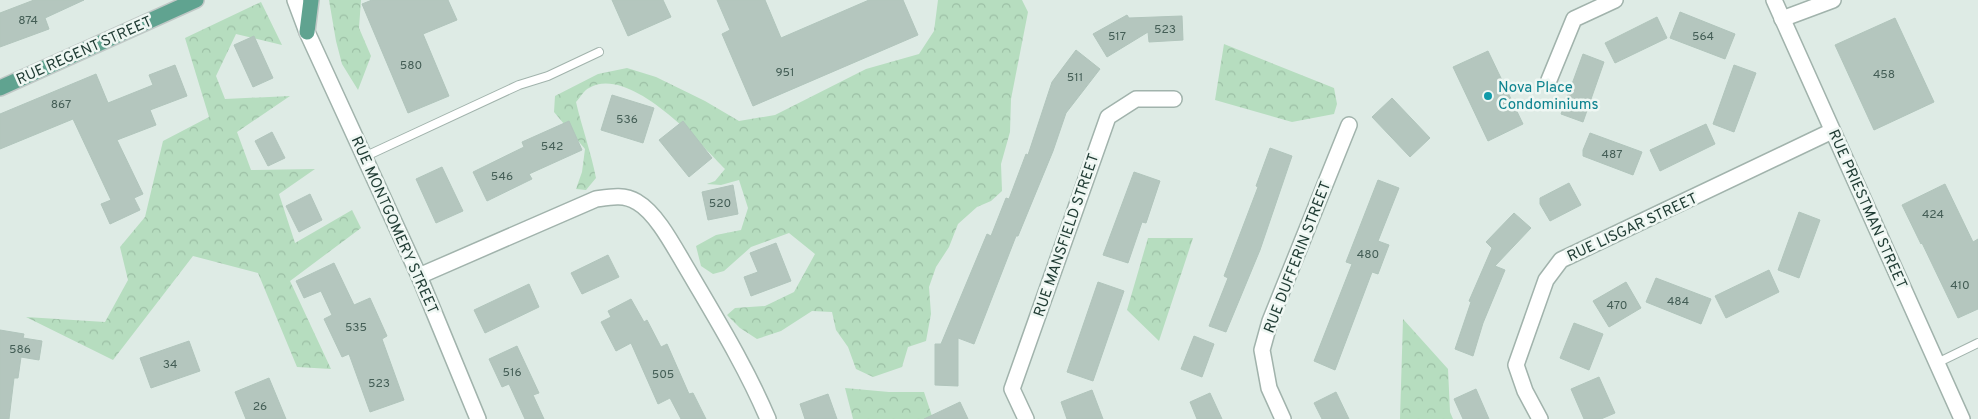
<svg xmlns="http://www.w3.org/2000/svg" width="1978" height="419" font-family="Overpass,sans-serif">
<style>
.forest{fill:url(#forest-crowns)}
.building{fill:#b4c6be;stroke:#b1c5bc}
.lines{fill:none;stroke-linecap:round;stroke-linejoin:round}
.service-casing{stroke:#a1b3ac;stroke-width:10}
.minor-casing{stroke:#a1b3ac;stroke-width:18}
.tertiary-casing{stroke:#a1b3ac;stroke-width:18}
.primary-casing{stroke:#c0c8c6;stroke-width:18}
.service{stroke:#fff;stroke-width:8}
.minor{stroke:#fff;stroke-width:15}
.tertiary{stroke:#fff;stroke-width:15}
.primary{stroke:#60a390;stroke-width:15}
.culture-dot{fill:#0f9aa8;stroke:#eff7f3;stroke-width:2}
.labels{text-anchor:middle;stroke-width:5;stroke-linejoin:round;paint-order:stroke}
.number-label{font-size:12px;fill:#445e56}
.street-label{font-size:15px;fill:#1f3b33;stroke:#eff7f3}
.culture-label{font-size:15px;fill:#0d838f;stroke:#eff7f3;text-anchor:start}
</style>
<defs>
<pattern id="forest-crowns" width="20" height="18" patternUnits="userSpaceOnUse" patternTransform="scale(1.25)"><rect width="20" height="18" fill="#b6ddbf"/><path d="M2 6a3 3 0 1 1 6 0M12 15a3 3 0 1 1 6 0" fill="none" stroke="#9cbfa5"/></pattern>
</defs>
<rect width="100%" height="100%" fill="#deebe5"/>
<path class="forest" d="M329,0H361L359,28L371,56L358,90L342,64L336,41Z
M938,0H1022L1028,12L1011,99L1010,132L1001,164L1002,191L991,201L977,207L958,224L949,247L936,267L929,287L931,314L926,341L908,347L902,367L873,377L856,369L848,347L836,330L832,312L812,311L781,331L757,339L740,328L727,315L735,308L765,306L794,292L815,254L789,233L751,247L724,271L713,274L701,266L696,246L716,235L741,230L748,208L739,180L721,185L707,184L715,181L725,169C700,143 629,64 589,88C584,90 580,98 576,102C582,128 591,152 596,178L586,190L576,189L582,172L585,149L554,112L555,96L598,74L627,68L656,77L705,101L739,121L775,115L866,69L919,54L934,31Z
M261,2L282,45L236,34L216,76L225,99L290,96L237,132L251,170L315,169L279,194L295,243L352,210L361,228L290,281L331,369L297,367L258,273L193,256L113,360L26,317L105,322L128,280L120,247L145,217L163,141L209,117L185,38Z
M1224,44L1334,88L1337,104L1334,114L1292,122L1215,100Z
M1148,238H1193L1159,341L1127,310Z
M1403,319L1448,369L1450,412L1453,419H1400Z
M845,388L889,392H924L933,419H853Z"/>
<path class="building" d="M34,0H84L45,18L49,29L0,47V13Z
M372,0H448L457,20L423,34L449,96L408,113L362,4Z
M612,0H663L671,17L628,36Z
M717,0H765L781,38L869,0H903L918,35L753,106L722,34L730,30Z
M1680,12L1735,34L1725,59L1670,38Z
M1127,15L1129,18L1182,16L1183,40L1149,42L1148,32L1107,57L1093,34Z
M1657,17L1667,38L1615,63L1605,43Z
M1895,18L1934,102L1874,130L1835,45Z
M254,36L273,78L253,87L234,45Z
M1076,50L1100,69L1066,113L1053,151L1018,236H1016L974,344L958,338V386L935,385V344H941L987,234L991,236L1006,198L1009,199L1026,154L1028,155L1052,82Z
M1488,51L1523,124L1488,141L1453,67Z
M1583,54L1604,62L1583,122L1561,114Z
M175,65L187,96L150,110L156,125L117,140L143,194L134,198L140,210L110,224L101,204L111,200L73,119L0,149V114L96,74L108,103L153,85L149,75Z
M1734,65L1756,73L1734,132L1713,124Z
M612,95L654,108L643,143L601,130Z
M1392,98L1430,138L1410,157L1372,117Z
M569,121L582,150L529,174L532,179L487,201L473,172L524,147L522,142Z
M683,121L712,158L689,177L659,140Z
M1706,124L1715,144L1660,171L1650,150Z
M272,132L285,158L268,166L255,141Z
M1590,133L1642,152L1633,175L1583,156V150Z
M1270,148L1292,156L1260,250L1226,332L1209,326L1228,278L1224,276L1258,187L1256,186Z
M442,167L463,211L436,223L416,179Z
M1134,172L1160,181L1146,223L1142,222L1128,263L1103,255Z
M1378,180L1399,188L1378,241L1389,245L1378,274L1372,272L1335,370L1314,361L1352,264L1346,262Z
M1569,183L1581,205L1550,221L1540,204V198Z
M1945,184L1973,242L1978,239V309L1958,318L1922,243L1921,244L1902,205Z
M733,185L738,214L708,220L702,192Z
M310,194L322,220L299,232L286,206Z
M1799,212L1820,220L1799,278L1778,270Z
M1514,213L1531,228L1495,266L1505,270L1483,323L1473,356L1455,349L1471,302L1469,301L1492,248L1486,242Z
M776,243L791,281L751,296L744,277L758,272L750,253Z
M608,255L619,277L582,294L571,273Z
M334,263L354,305L370,298L387,336L382,339L404,400L370,412L349,354L342,357L324,319L332,315L321,291L304,298L296,281Z
M1769,270L1779,292L1726,318L1715,296Z
M1656,278L1711,299L1701,324L1646,302Z
M1098,282L1124,291L1093,381L1067,372Z
M1626,282L1641,308L1609,327L1593,301Z
M529,284L539,307L485,333L474,310Z
M631,299L644,322L647,320L661,347L667,344L689,394L693,393L706,419H681L670,398L658,404L631,343L616,351L601,322L611,317L608,311Z
M1574,323L1603,334L1589,370L1560,358Z
M0,330L24,334L23,338L42,341L39,360L21,357L18,378H14L9,419H0Z
M1194,336L1214,344L1202,377L1181,369Z
M189,341L200,371L151,388L140,358Z
M517,346L539,393L533,395L544,419H525L509,384L502,387L489,359Z
M1599,377L1615,413L1601,419H1584L1571,389Z
M269,378L286,419H246L235,392Z
M1476,389L1489,419H1463L1454,399Z
M1092,390L1103,419H1067L1061,402Z
M1336,392L1349,419H1322L1314,403Z
M1210,393L1222,419H1197L1190,402Z
M828,394L837,419H805L800,404Z
M960,402L968,419H924Z"/>
<g class="lines">
<defs>
<path id="service" d="M364,157L519,85L548,76L599,52
M1937,363L1978,343"/>
<path id="minor" d="M1782,19L1833,0
M1549,80L1574,19L1615,0
M419,276L596,199C610,197 624,194 637,202C658,214 676,251 689,272C717,320 746,367 768,419
M1026,419L1012,389L1108,117L1136,99H1174
M1283,419L1269,388L1262,350L1270,321L1349,125
M1540,419L1525,391L1516,365L1546,280L1561,260L1832,131"/>
<path id="tertiary" d="M295,0L307,32L419,276L478,419
M1774,0L1962,419"/>
<path id="primary" d="M307,32L311,0
M0,88L196,0"/>
</defs>
<use href="#service" class="service-casing"/>
<use href="#minor" class="minor-casing"/>
<use href="#tertiary" class="tertiary-casing"/>
<use href="#primary" class="primary-casing"/>
<use href="#service" class="service"/>
<use href="#minor" class="minor"/>
<use href="#tertiary" class="tertiary"/>
<use href="#primary" class="primary"/>
</g>
<circle class="culture-dot" cx="1488" cy="96" r="5"/>
<g class="labels">
<g class="number-label">
<text x="28" y="24">874</text>
<text x="1165" y="33">523</text>
<text x="1117" y="40">517</text>
<text x="1703" y="40">564</text>
<text x="411" y="69">580</text>
<text x="785" y="76">951</text>
<text x="1884" y="78">458</text>
<text x="1075" y="81">511</text>
<text x="61" y="108">867</text>
<text x="627" y="123">536</text>
<text x="552" y="150">542</text>
<text x="1612" y="158">487</text>
<text x="502" y="180">546</text>
<text x="720" y="207">520</text>
<text x="1933" y="218">424</text>
<text x="1368" y="258">480</text>
<text x="1960" y="289">410</text>
<text x="1678" y="305">484</text>
<text x="1617" y="309">470</text>
<text x="356" y="331">535</text>
<text x="20" y="353">586</text>
<text x="170" y="368">34</text>
<text x="512" y="376">516</text>
<text x="663" y="378">505</text>
<text x="379" y="387">523</text>
<text x="260" y="410">26</text>
</g>
<g class="street-label">
<text transform="translate(84 50) rotate(-24)" y="5">RUE REGENT STREET</text>
<text transform="translate(1868 209) rotate(66)" y="5">RUE PRIESTMAN STREET</text>
<text transform="translate(395 225) rotate(66)" y="5">RUE MONTGOMERY STREET</text>
<text transform="translate(1632 227) rotate(-25)" y="5">RUE LISGAR STREET</text>
<text transform="translate(1066 235) rotate(-71)" y="5">RUE MANSFIELD STREET</text>
<text transform="translate(1297 257) rotate(-69)" y="5">RUE DUFFERIN STREET</text>
</g>
<g class="culture-label">
<text x="1498" y="92">Nova Place<tspan x="1498" dy="17">Condominiums</tspan></text>
</g>
</g>
</svg>
